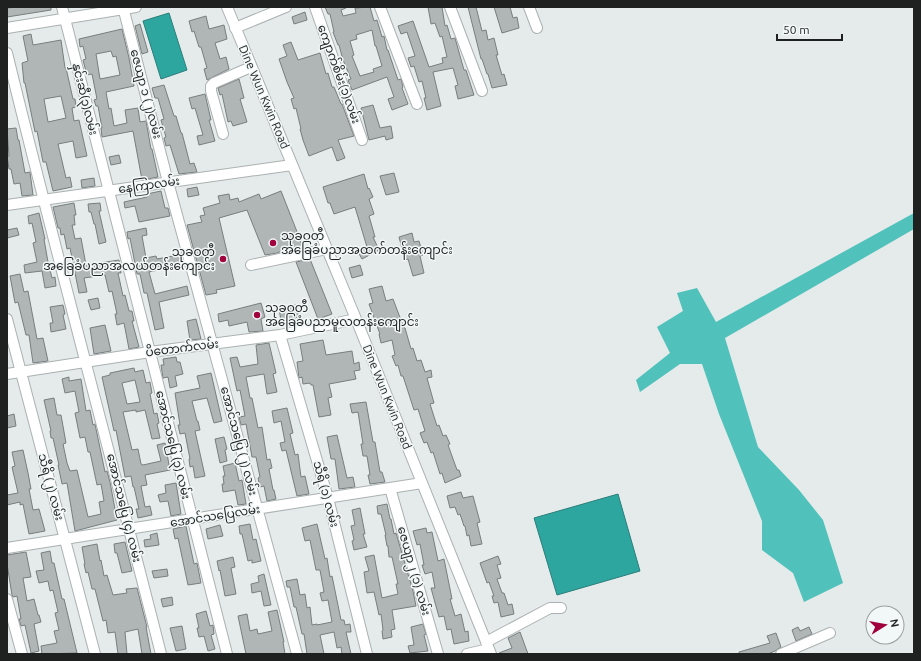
<svg xmlns="http://www.w3.org/2000/svg" width="921" height="661" font-family="Ubuntu,'Noto Sans Myanmar',sans-serif">
<style>
.forest{fill:#50c1bb}
.water{fill:#2ea6a0;stroke:#2a7e7a}
.building{fill:#b0b6b6;stroke:#787e7e;fill-rule:evenodd}
.lines{fill:none;stroke-linecap:round;stroke-linejoin:round}
.minor-casing{stroke:#abb1b1;stroke-width:12}
.minor{stroke:#fff;stroke-width:10}
.poi-dot{fill:#a0003d;stroke:#f1f8f7;stroke-width:1.5}
.labels{text-anchor:middle;stroke-width:3;stroke-linejoin:round;paint-order:stroke}
.street-label{font-size:12px;fill:#1f2121;stroke:#f1f8f7}
.poi-label{font-size:12px;fill:#1f2121;stroke:#f1f8f7;text-anchor:start}
</style>
<rect width="100%" height="100%" fill="#e4ebea"/>
<path class="forest" d="M914,213V229L725,338L758,447L799,490L823,520L843,583L804,602L793,573L762,550V521L719,414L702,364H680L640,392L636,380L670,353L657,327L683,311L677,293L697,288L716,322Z"/>
<path class="water" d="M169,13L187,70L161,79L143,21Z
M618,494L640,571L557,595L534,518Z"/>
<path class="building" d="M17,7H51V10L7,17V8Z
M325,7H346V8L341,10L343,16L356,13L355,8L370,7L374,21L377,20L382,37L384,36L387,50H388L398,80L401,79L403,87L402,88L408,104L392,110L388,99L394,97L387,77L352,90L348,80L351,79L343,60L339,45H338L333,32H334L330,14H328ZM372,30L375,46H376L382,66L373,69L374,72L360,76L352,56L354,55L350,41L357,39L356,35Z
M428,7H442L445,26L447,25L451,39L455,38L464,70H466L474,95L458,99L455,86L458,85L453,68L433,72L441,106L427,110L424,98H426L422,81L419,82L414,66L411,67L408,58L415,56L407,32L401,34L398,26L413,21L429,67L443,63L442,58L447,57L442,36L440,37L435,23L431,24Z
M468,7H476L482,31L486,30L488,40L494,38L498,55H496L502,75L504,74L507,85L492,88L488,74H487L482,59H481Z
M494,7H510L513,18L517,17L519,28L502,33Z
M305,12L307,20L294,24L292,17Z
M206,16L209,29L224,25L227,39L215,43L220,59L226,57L229,69L207,80L204,69L207,68L201,47H199L194,31L192,32L189,21Z
M140,24L148,52L142,54L135,26Z
M122,29L129,58L134,86L106,92L109,109L111,108L114,126L127,123L125,110L138,108L140,122L146,121L151,149H152L158,177L142,180L133,131L102,137L101,128H102L98,106H96L94,100L97,99L92,74L87,75L83,60L86,59L83,46L80,47L79,39ZM111,51L113,57L116,56L120,75L100,79L96,54Z
M31,34L33,45L61,40L65,68H66L73,99H75L76,107L72,108L74,121L79,120L87,156L76,158L73,141L58,144L66,178L70,177L72,187L53,191L46,162H43L37,131L35,132L25,83H24L22,63L28,61L23,36ZM61,96L66,118L48,122L44,99Z
M291,42L298,60L320,53L326,74L328,73L332,87H334L341,104H342L354,136L338,140L345,158L337,161L332,147L309,156L303,140L300,129H301L296,108L294,109L291,99L294,98L287,82L279,59L287,56L283,45Z
M239,79L244,98L240,99L247,122L233,126L231,121L228,122L222,94L220,95L218,88Z
M164,85L174,116H176L181,133H182L190,164L194,163L197,172L179,174L170,145L166,146L164,138L166,137L161,120L164,119L158,98H155L152,88Z
M205,94L211,120H209L215,141L199,145L197,136L203,135L195,108L192,109L189,98Z
M373,105L380,128L391,126L393,138L386,140L385,136L369,140L361,108Z
M16,128L18,140H19L25,173L30,172L33,195L22,196L20,183L14,184L11,169H9L7,156H9L7,129Z
M119,155L121,163L111,165L109,157Z
M394,173L399,192L386,195L380,176Z
M364,174L368,189L369,188L373,197L369,199L374,214L369,216L375,237H373L379,250L362,259L358,252L367,247L355,207L334,214L330,203H328L323,187Z
M94,178L95,186L82,188L81,180Z
M197,187L199,195L188,197L187,189Z
M161,191L165,208H168L170,216L139,222L135,206L125,208L124,202L147,197V194Z
M281,191L303,247L290,250L289,248L277,253L265,255L247,210L219,218L235,286L216,290L217,293L206,295L187,225L202,222L200,216L205,215L203,208L220,203L218,196L229,194L230,200L238,198L239,202L259,194L261,199Z
M74,203L76,215H74L75,225H72L75,239L81,238L86,265L119,260L121,273H118L123,296L125,295L129,311H132L134,321H132L139,347L129,349L124,323L117,325L115,314H117L112,291L109,292L105,275L84,278L87,292L79,293L70,248L67,249L64,234L61,235L60,228H58L53,207Z
M100,203L101,211H99L106,242L99,244L95,224H94L91,212H89L88,204Z
M39,213L45,239H44L45,245L48,262L52,278L55,277L56,286L45,288L42,271L25,273L24,265L37,262L33,243L36,242L32,223L29,224L28,216Z
M17,228L19,235L7,238V230Z
M146,228L147,235L142,236L146,258L156,256L157,259L179,255L181,265L149,272L155,294L187,286L189,295L159,302L164,328L155,330L147,293H144L140,274H137L130,238L128,239L127,232Z
M412,233L414,242L419,241L423,255L420,256L424,273L413,276L408,259L405,260L399,237Z
M310,259L332,314L318,319L296,262Z
M360,265L363,275L352,278L349,268Z
M20,274L24,292L28,291L37,339L43,338L48,361L33,363L29,335H26L18,302L15,303L10,276Z
M382,286L386,301L393,299L404,328H405L411,349L413,348L417,361L421,360L425,372L431,370L432,377L427,378L434,403L430,404L437,426L439,425L443,436L446,435L450,444L448,445L457,470H459L461,476L445,483L442,473L440,474L433,452L431,453L427,442L424,443L420,433L425,431L418,409L414,410L403,376H401L398,365L396,366L392,356L395,355L392,340L381,343L379,334H380L369,304L373,303L369,289Z
M98,298L100,308L91,310L88,300Z
M261,303L265,317L261,319L263,331L249,332L247,322L229,326L228,320L219,322L218,314Z
M63,305L65,314L63,315L66,329L51,332L50,323H53L50,307Z
M296,305L299,317L281,321L279,308Z
M196,319L201,339L190,340L187,321Z
M105,325L111,351L94,354L90,328Z
M323,340L326,355L352,351L354,364L359,362L360,370L354,371L356,379L329,384L332,397L328,398L331,415L319,417L313,385H311L310,383L303,384L302,377L299,378L297,362L303,361L300,344Z
M269,343L276,373L273,374L277,392L267,394L264,374L246,377L250,398H252L258,428L262,427L267,460L270,459L272,468L269,469L273,490H274L276,499L267,501L264,486L260,487L258,478L260,477L256,457H252L246,424L241,425L239,417L245,416L240,390L237,391L230,358L237,357L240,367L258,364L256,345Z
M176,357L177,362H180L183,374L175,376L177,386L170,388L168,377L163,378L161,365H164L163,359Z
M134,368L135,372L143,370L146,383L150,382L152,393L150,394L154,414L157,413L159,423L157,424L160,438L152,439L145,410L136,412V410L123,412L132,450L138,449L141,464L143,465L161,461L157,445L165,443L170,470L145,475L147,485L141,486L145,507L150,506L152,515L138,518L136,509H139L134,487H133L131,476L125,477L116,430L114,431L102,377L110,375V373ZM135,380L140,402L127,404L122,383Z
M211,373L222,421L214,423L207,398L192,401L197,421H198L200,430L195,431L205,476L195,478L193,466L190,467L189,459H190L185,433L180,434L178,425H180L175,393L200,388L197,376Z
M69,377V381L81,379L86,411L90,410L93,425L95,424L105,472L107,471L110,482L117,520L75,531L67,483L62,484L58,465H59L53,438H51L50,431H51L44,400L54,398L57,415H61L66,443L63,444L67,463L70,471L77,470L88,517L101,514L99,502L104,501L101,484L97,485L90,452H88L85,437L80,438L75,413L79,412L75,391L65,393L62,379Z
M366,402L373,442H375L380,472H382L385,482L370,484L368,475H370L367,456H363L361,444H363L358,412L352,413L350,404Z
M287,408L293,433L290,434L295,455L298,454L301,477L305,476L309,494L297,496L286,450L282,451L280,443L285,442L281,421L274,423L272,411Z
M14,414L16,426L7,428V416Z
M337,435L347,478L353,477L355,487L339,489L335,459H331L327,437Z
M224,437L227,449L225,450L227,461L220,463L215,439Z
M23,450L28,473L31,489H29L33,510L39,509L45,531L29,534L23,504L20,505V502L7,505V495L18,493L12,467L15,466L12,452Z
M235,463L239,481L242,480L246,504L238,505L235,490L223,492L222,484H224L223,476H225L223,466Z
M176,483L181,514L171,516L168,501L160,502L158,495L166,493L165,485Z
M461,492L463,498L473,496L480,522L477,523L482,544L471,546L469,535L467,536L465,526H464L460,514L458,515L455,507L450,508L447,496Z
M387,504L390,519H391L394,534L396,533L413,591L416,606L392,610L395,629L391,630L392,637L383,639L382,631L383,630L381,614L379,615L374,592L367,593L364,572L369,571L365,557L374,555L382,598L398,594L396,584H398L392,557H389L388,546H387L385,535H386L381,514H378L377,506Z
M360,508L365,534H363L367,547L354,550L352,541L354,540L351,526L355,525L352,510Z
M250,524L253,540L256,539L261,561L252,563V560L248,561L242,534H240L239,526Z
M317,524L325,559L327,558L330,577L332,576L341,620H344L345,625L350,624L351,632H346L351,654H342L341,647L337,648L334,632L320,635L324,654H307L304,634H302L296,607H294L290,587H287L286,581L297,579L300,595L305,594L307,608L310,607L312,625L317,624V625L332,622L328,600L322,601L320,593L324,592L320,570H316L310,540L305,541L302,528Z
M220,525L223,536L208,539L206,529Z
M186,526L194,564L197,563L201,583L188,585L178,538L175,539L173,529Z
M426,528L427,533L432,532L438,561L444,559L452,599H450L455,616L461,614L465,632L468,631L469,641L454,644L451,629L447,630L444,616L439,617L431,588H435L432,572L425,574L422,565H424L420,544L417,545L413,531Z
M157,533L159,545L145,547L144,540L151,539L150,535Z
M125,542L132,571L122,573L117,553H115L114,544Z
M97,544L100,561L101,560L104,576L107,575L113,595L127,593L126,589L137,588L147,627H146L151,654H142L138,629L125,632L127,654H118L115,632L108,633L106,620L103,621L95,589H92L88,572L86,573L84,564H85L82,547Z
M50,551L52,563H54L62,599H64L77,653L42,654L41,646L57,643L54,631L59,630L55,613L58,612L53,590L50,591L48,581L39,583L36,571L44,570L41,553Z
M26,552L31,577L23,578L27,601L34,599L38,615H39L41,622L34,624L39,651L31,653L25,625L21,626L19,619H21L17,596L13,597L12,595L7,564V555Z
M498,556L501,564L497,565L501,578L497,579L502,593H504L508,605L512,604L514,614L501,617L498,602L494,603L492,596H494L489,582L487,583L480,563Z
M233,557L235,567L231,568L236,594L225,596L220,570L219,571L217,561Z
M167,569L168,576L154,578L152,571Z
M264,574L271,605L264,606L261,591L252,593L251,584L259,582L258,576Z
M172,597L173,605L163,607L161,599Z
M277,610L284,642H283L285,654H246L238,616L247,614L250,631L257,629L258,634L272,631L268,612Z
M206,611L210,626L213,625L214,634L211,635L215,649L208,651L204,636L199,637L197,628H199L196,614Z
M423,624L426,634L424,635L428,651L410,653L408,646L414,645L411,627Z
M182,626L186,649L176,651L170,628Z
M798,627L800,631L809,627L812,634L796,641L792,630Z
M520,632L528,654H499V653L512,648L508,638Z
M776,633L781,647L775,651L768,654H739V652L770,643L767,636Z"/>
<g class="lines">
<defs>
<path id="minor" d="M62,7L227,654
M123,7L168,182L297,654
M227,7L356,319L491,654
M315,7L362,140
M380,7L417,104
M450,7L482,91
M529,7L537,28
M7,28L136,7
M235,28L286,7
M7,53C56,254 110,453 161,654
M223,134L211,91V86L214,83L251,67
M7,205L292,165
M251,265L327,249
M7,319L95,654
M280,335L328,498L367,654
M7,374L150,352L280,335L356,319
M390,488L438,654
M7,548L422,483
M7,599L22,654
M486,642L550,608H561
M467,654L489,649
M781,654L830,633"/>
</defs>
<use href="#minor" class="minor-casing"/>
<use href="#minor" class="minor"/>
</g>
<g class="poi-dot">
<circle cx="273" cy="243" r="4"/>
<circle cx="223" cy="259" r="4"/>
<circle cx="257" cy="315" r="4"/>
</g>
<g class="labels">
<g class="street-label">
<text transform="translate(339 74) rotate(70)" y="4">ကျောက်စိမ်း(၁)လမ်း</text>
<text transform="translate(146 94) rotate(75)" y="4">ဇေယျာ ၁ (၂)လမ်း</text>
<text transform="translate(264 97) rotate(67)" y="4">Dine Wun Kwin Road</text>
<text transform="translate(85 99) rotate(76)" y="4">နှင်းဆီ(၃)လမ်း</text>
<text transform="translate(149 185) rotate(-8)" y="4">နေကြာလမ်း</text>
<text transform="translate(182 348) rotate(-7)" y="4">ပိတောက်လမ်း</text>
<text transform="translate(387 397) rotate(68)" y="4">Dine Wun Kwin Road</text>
<text transform="translate(239 441) rotate(75)" y="4">အောင်သပြေ (၂) လမ်း</text>
<text transform="translate(173 445) rotate(76)" y="4">အောင်သပြေ (၃) လမ်း</text>
<text transform="translate(51 487) rotate(75)" y="4">သီရိ (၂) လမ်း</text>
<text transform="translate(326 494) rotate(75)" y="4">သီရိ (၁) လမ်း</text>
<text transform="translate(124 508) rotate(76)" y="4">အောင်သပြေ (၄) လမ်း</text>
<text transform="translate(215 516) rotate(-9)" y="4">အောင်သပြေလမ်း</text>
<text transform="translate(414 571) rotate(74)" y="4">ဇေယျာ၂ (၁) လမ်း</text>
</g>
<g class="poi-label">
<text x="281" y="240">သုခဝတီ<tspan x="281" dy="14">အခြေခံပညာအထက်တန်းကျောင်း</tspan></text>
<text x="215" y="256" text-anchor="end">သုခဝတီ<tspan x="215" dy="14">အခြေခံပညာအလယ်တန်းကျောင်း</tspan></text>
<text x="265" y="312">သုခဝတီ<tspan x="265" dy="14">အခြေခံပညာမူလတန်းကျောင်း</tspan></text>
</g>
</g>
<rect width="921" height="661" fill="none" stroke="#1f2121" stroke-width="16"/>
<g transform="translate(885 625) rotate(79)"><circle r="19" fill="#f1f8f7" stroke="#9da2a1"/>
<path d="M0-3L7 15L0 10L-7 15Z" fill="#a0003d"/>
<text y="-6" font-size="11" font-weight="bold" text-anchor="middle" fill="#1f2121">N</text>
</g>
<path d="M777 34v6h65v-6" fill="none" stroke="#1f2121" stroke-width="2"/>
<text x="783" y="34" font-size="12" fill="#1f2121" stroke="#f1f8f7" stroke-width="3" paint-order="stroke">50 m</text>
</svg>
